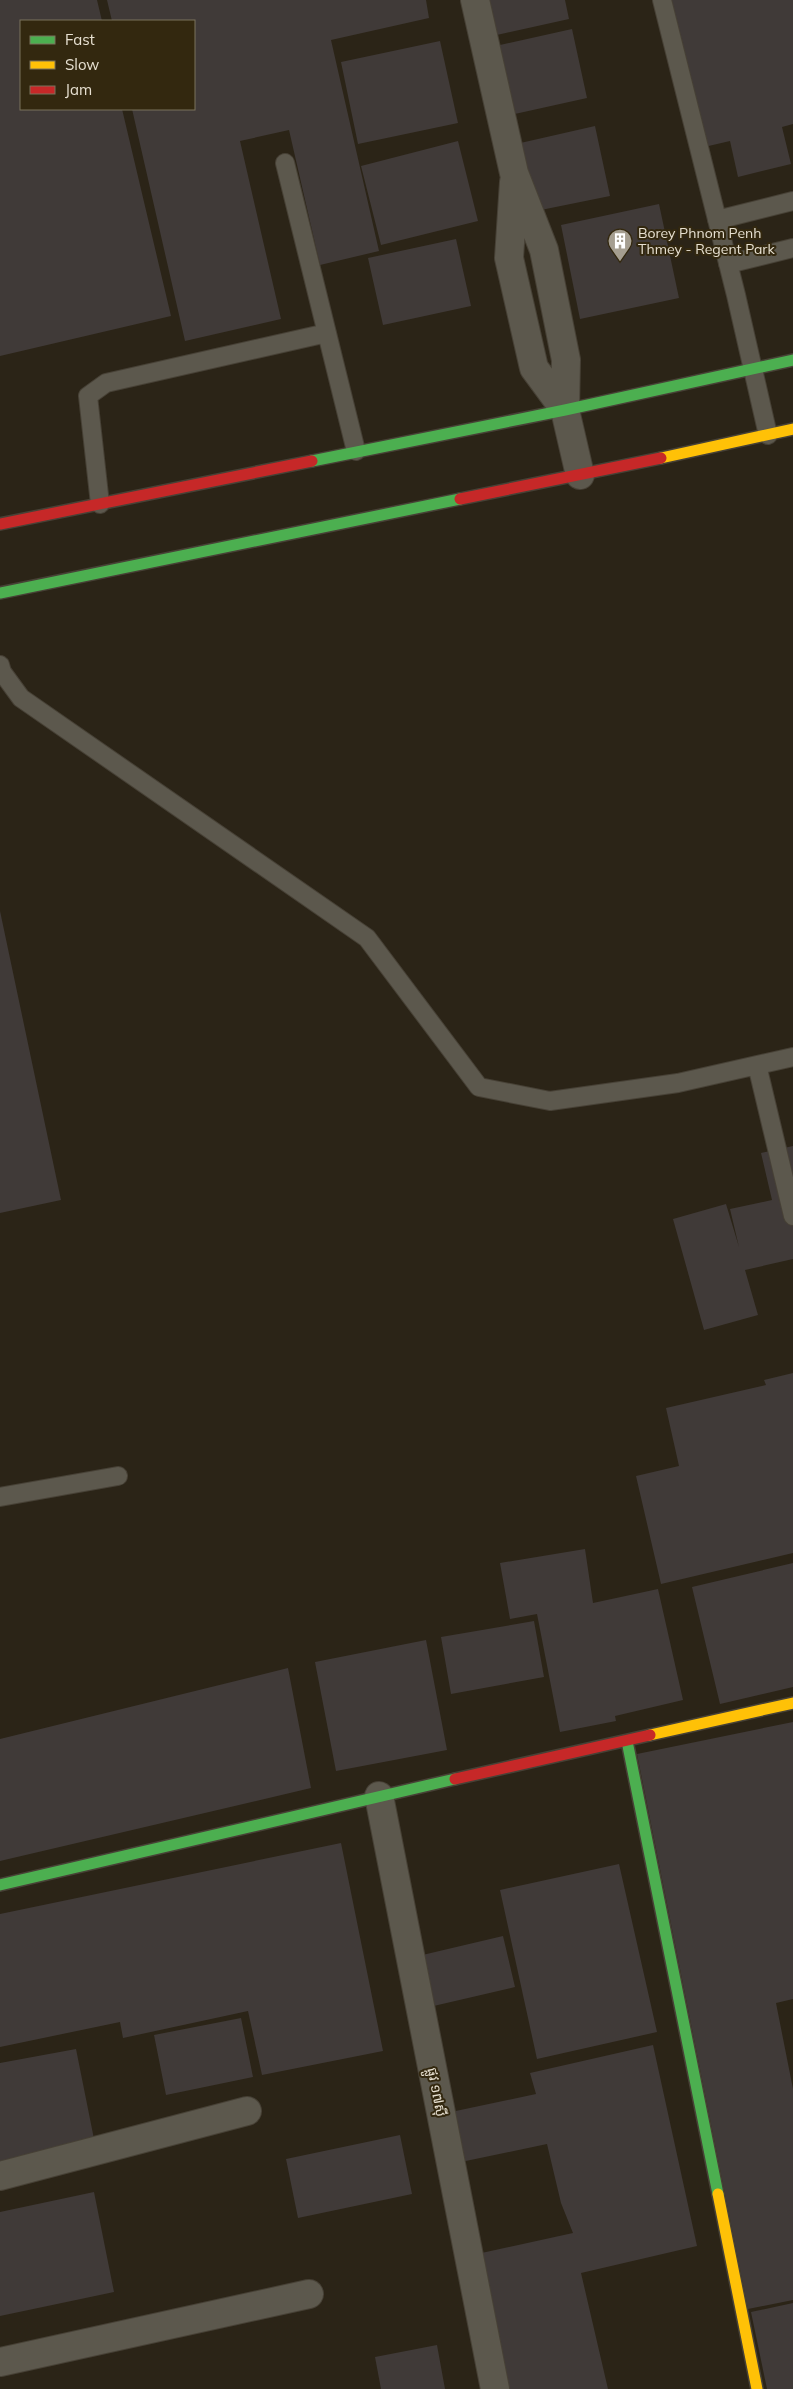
<svg xmlns="http://www.w3.org/2000/svg" width="793" height="2389" font-family="Mulish,'Noto Sans Khmer',sans-serif">
<style>
.building{fill:#403a38}
.lines{fill:none;stroke-linecap:round;stroke-linejoin:round}
.lane-casing{stroke:#474136;stroke-width:20}
.street-casing{stroke:#474136;stroke-width:30}
.fast-casing{stroke:#474136;stroke-width:14}
.slow-casing{stroke:#474136;stroke-width:14}
.jam-casing{stroke:#474136;stroke-width:14}
.lane{stroke:#5c584d;stroke-width:18}
.street{stroke:#5c584d;stroke-width:28}
.fast{stroke:#4caf50;stroke-width:11}
.slow{stroke:#ffc107;stroke-width:11}
.jam{stroke:#c62828;stroke-width:11}
.labels{text-anchor:middle;stroke-width:4;stroke-linejoin:round;paint-order:stroke}
.poi-label{font-size:14px;fill:#e7e0d1;stroke:#33280f;text-anchor:start}
.street-label{font-size:14px;fill:#e7e0d1;stroke:#33280f}
</style>
<rect width="100%" height="100%" fill="#2b2417"/>
<path class="building" d="M0,0H97L102,21H21V109H122L171,316L0,356Z
M107,0H426L429,18L331,40L379,251L320,265L289,130L240,141L281,319L185,341L132,109H194V21H112Z
M480,0H565L569,19L488,37Z
M665,0H793V124L782,127L791,164L738,177L730,141L700,148Z
M572,29L587,98L506,116L491,47Z
M440,41L458,123L358,144L341,62Z
M595,126L610,196L531,212L516,144Z
M458,141L478,221L381,245L361,166Z
M659,204L679,298L580,319L561,225Z
M456,239L471,306L383,325L368,258Z
M0,911L61,1200L0,1213Z
M793,1146V1259L745,1270L758,1315L704,1330L673,1219L726,1204L739,1247L730,1209L772,1200L761,1153Z
M793,1373V1553L661,1584L636,1476L679,1466L666,1408L766,1385L764,1380Z
M585,1549L593,1603L658,1589L683,1700L615,1716L616,1721L560,1732L537,1614L510,1619L500,1563Z
M793,1563V1687L720,1704L692,1587Z
M534,1621L544,1677L451,1694L441,1637Z
M426,1640L447,1750L336,1771L315,1662Z
M288,1668L311,1788L0,1861V1739Z
M793,1722V1999L776,2003L793,2089V2300L748,2309L637,1754Z
M341,1843L383,2051L262,2075L248,2011L123,2038L120,2022L0,2047V1914Z
M619,1864L657,2032L537,2059L500,1890Z
M503,1936L515,1987L425,2008L414,1957Z
M241,2018L253,2077L166,2095L154,2035Z
M653,2045L697,2246L581,2273L608,2389H504L477,2254L573,2233L561,2203L547,2144L461,2162L451,2112L536,2094L530,2073Z
M76,2049L95,2144L0,2163V2063Z
M400,2135L412,2194L298,2218L286,2159Z
M94,2192L114,2292L0,2316V2212Z
M793,2303V2389H767L751,2312Z
M437,2345L445,2389H381L375,2357Z"/>
<g class="lines">
<defs>
<path id="lane" d="M662,0L736,295L768,435
M285,163L356,451
M717,220L793,201
M728,264L793,248
M100,504L88,396L106,383L327,333
M0,665L2,672L21,698L367,938L479,1087L550,1101L678,1083L793,1057
M757,1065L793,1216
M0,1497L118,1476"/>
<path id="street" d="M475,0L514,173L544,250L566,360L565,410L580,475
M514,182L509,258L534,368L565,410
M379,1796L495,2389
M0,2176L247,2111
M0,2362L309,2294"/>
<path id="fast" d="M312,461L565,410L793,360
M0,593L460,499
M627,1741L718,2194
M0,1885L455,1779"/>
<path id="slow" d="M661,458L793,429
M650,1735L793,1703
M718,2194L757,2389"/>
<path id="jam" d="M460,499L661,458
M0,524L312,461
M455,1779L650,1735"/>
</defs>
<use href="#lane" class="lane-casing"/>
<use href="#street" class="street-casing"/>
<use href="#fast" class="fast-casing"/>
<use href="#slow" class="slow-casing"/>
<use href="#jam" class="jam-casing"/>
<use href="#lane" class="lane"/>
<use href="#street" class="street"/>
<use href="#fast" class="fast"/>
<use href="#slow" class="slow"/>
<use href="#jam" class="jam"/>
</g>
<defs>
<symbol id="building-pin" viewBox="-11 -11 22 30"><path d="M0 17L-7.5 6A9.5 9.5 0 1 1 7.5 6Z" fill="#a59e90" stroke="#33280f"/><path d="M-4-6H4V6H1V3H-1V6H-4ZM-2.5-4.3h1.7v1.8h-1.7ZM.8-4.3h1.7v1.8H.8ZM-2.5-1h1.7V.8h-1.7ZM.8-1h1.7V.8H.8Z" fill="#fff"/></symbol>
</defs>
<g fill-rule="evenodd">
<use href="#building-pin" x="606" y="227" width="28" height="38"/>
</g>
<g class="labels">
<g class="poi-label">
<text x="638" y="238">Borey Phnom Penh<tspan x="638" dy="16">Thmey - Regent Park</tspan></text>
</g>
<g class="street-label">
<text transform="translate(437 2092) rotate(79)" y="5">ផ្លូវ ១៧ស៊ី</text>
</g>
</g>
<rect x="20" y="20" width="175" height="90" fill="#33280f" stroke="#7b725d"/>
<rect x="30" y="36" width="25" height="8" fill="#4caf50" stroke="#7b725d"/>
<text x="65" y="45" font-size="15" fill="#e7e0d1">Fast</text>
<rect x="30" y="61" width="25" height="8" fill="#ffc107" stroke="#7b725d"/>
<text x="65" y="70" font-size="15" fill="#e7e0d1">Slow</text>
<rect x="30" y="86" width="25" height="8" fill="#c62828" stroke="#7b725d"/>
<text x="65" y="95" font-size="15" fill="#e7e0d1">Jam</text>
</svg>
